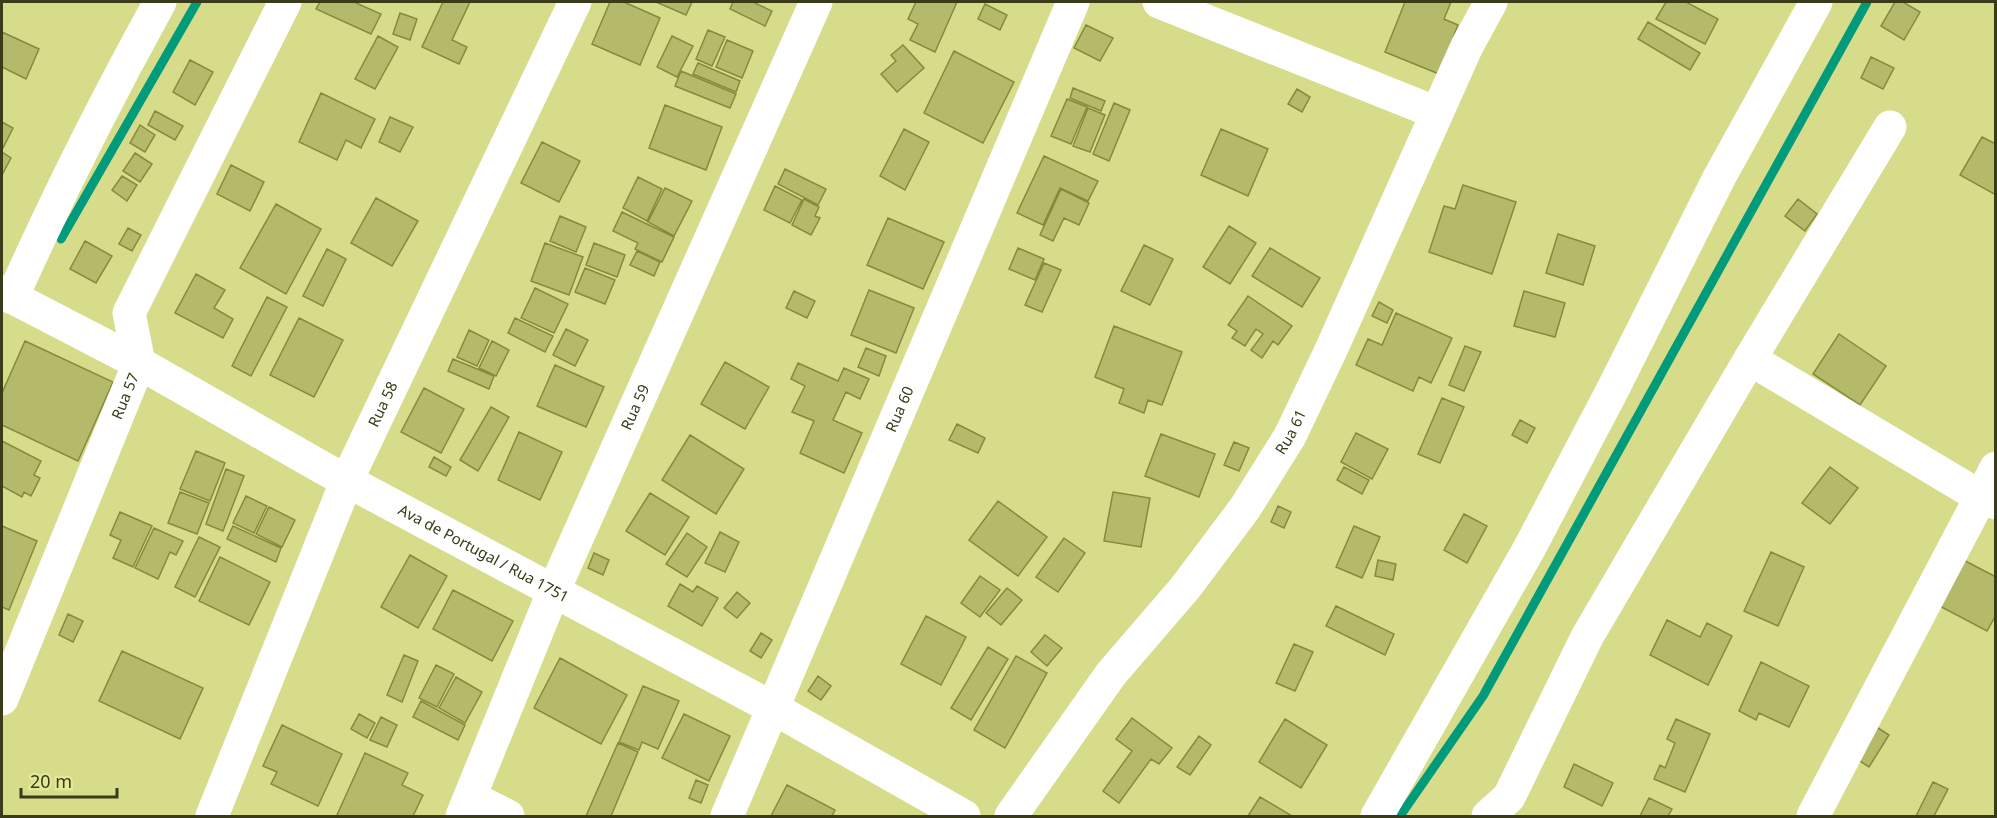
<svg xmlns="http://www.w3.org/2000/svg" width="1997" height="818" font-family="'Noto Sans',sans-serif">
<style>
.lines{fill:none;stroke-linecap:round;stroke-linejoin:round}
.stream{stroke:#019b7b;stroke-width:9}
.building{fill:#b5b96a;stroke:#878a3a;stroke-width:1.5}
.minor{stroke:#fff;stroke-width:33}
.labels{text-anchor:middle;stroke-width:6;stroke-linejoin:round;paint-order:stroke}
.street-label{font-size:15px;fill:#393b19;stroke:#e4e998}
</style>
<rect width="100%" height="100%" fill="#d7dc8b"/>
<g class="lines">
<path class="stream" d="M61,239L197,2
M1400,816L1483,696L1867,2"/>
</g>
<path class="building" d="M320,2H354L381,14L371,34L316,9Z
M443,2H470L452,40L467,47L459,64L422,47Z
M610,2H624L660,18L640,65L592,44Z
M656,2H692L686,15Z
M733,2H753L772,11L765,26L730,9Z
M916,2H957L935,52L910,40L918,24L908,19Z
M1405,2H1451L1444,19L1458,25L1439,74L1385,52Z
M1666,2H1686L1718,19L1705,44L1656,19Z
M1895,2H1903L1920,12L1904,40L1881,26Z
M985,4L1007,15L1000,30L978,19Z
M400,13L417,19L410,40L393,34Z
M1648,22L1700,53L1690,70L1638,39Z
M1086,25L1113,38L1100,61L1074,48Z
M708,30L725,37L712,66L696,59Z
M2,32L39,49L26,79L2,67Z
M378,36L398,47L375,89L355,79Z
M672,36L693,46L677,77L657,67Z
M727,40L753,51L742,78L716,67Z
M903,45L924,68L897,92L881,74L896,61L891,55Z
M954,51L1014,82L983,143L924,113Z
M1871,57L1894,68L1883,89L1861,78Z
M190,60L213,72L195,105L173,92Z
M698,63L740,81L736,92L693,74Z
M681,71L736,94L730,108L675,86Z
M1073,88L1105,101L1101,111L1070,98Z
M1297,89L1310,97L1302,112L1288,104Z
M321,93L375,119L361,148L346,140L337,160L299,142Z
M1067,99L1087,107L1071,144L1051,136Z
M1114,103L1130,110L1109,161L1093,154Z
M665,105L722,127L706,170L649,148Z
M1088,108L1105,115L1090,152L1073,146Z
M155,111L183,126L175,140L148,125Z
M390,117L413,127L400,152L379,142Z
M2,122L13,128L2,150Z
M140,125L155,135L145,152L130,143Z
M904,129L929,142L905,190L880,176Z
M1221,129L1268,149L1248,196L1201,175Z
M1982,137L1996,144V195L1960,175Z
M542,142L580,161L559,202L521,183Z
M2,152L11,158L2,175Z
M135,153L152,164L140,182L123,171Z
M1044,156L1098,181L1088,201L1060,188L1043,225L1017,213Z
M231,165L264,182L250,211L217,194Z
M785,169L826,189L818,205L778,184Z
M122,176L137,185L127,201L112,190Z
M638,177L662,189L647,221L623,208Z
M1463,185L1516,202L1492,274L1429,252L1444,206L1455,209Z
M775,186L802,200L790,223L764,210Z
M665,188L692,201L674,236L648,222Z
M1061,189L1089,203L1079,225L1064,218L1053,241L1040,235Z
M376,198L418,221L392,266L351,243Z
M804,199L819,207L815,216L820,218L811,235L792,225Z
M1798,199L1817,214L1805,231L1785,216Z
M276,204L321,229L286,294L240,268Z
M622,212L674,237L662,262L635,249L638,243L613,231Z
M560,216L586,227L576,252L550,241Z
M888,218L944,242L923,289L867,265Z
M1229,226L1256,243L1230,284L1203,267Z
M128,228L141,235L132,251L119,244Z
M1558,234L1595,246L1583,285L1546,273Z
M85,241L112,256L96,283L70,269Z
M545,243L583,257L569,295L531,281Z
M594,243L625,255L617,277L586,265Z
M1144,245L1173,259L1150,305L1121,291Z
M1018,248L1044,259L1035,280L1009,269Z
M1270,248L1320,278L1302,307L1252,276Z
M327,249L346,259L323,306L303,296Z
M637,251L660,262L654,276L630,265Z
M1044,263L1061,270L1042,312L1025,305Z
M585,268L615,280L605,304L575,292Z
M196,274L225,290L214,308L233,319L223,338L175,313Z
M535,288L568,304L554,333L521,318Z
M869,290L914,308L896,353L851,335Z
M794,291L815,301L807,318L786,308Z
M1524,291L1565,303L1555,337L1514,326Z
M1248,296L1292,326L1278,345L1273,341L1262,358L1251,350L1263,334L1256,329L1245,346L1232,338L1237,331L1228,325Z
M267,297L287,307L251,376L232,366Z
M1379,302L1393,310L1387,323L1372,316Z
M1396,313L1452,338L1431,383L1419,377L1413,391L1356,365L1368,339L1382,345Z
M299,318L343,340L314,397L270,375Z
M515,318L553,336L545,352L508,333Z
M1114,326L1182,352L1162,405L1148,400L1144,413L1119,403L1124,389L1095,377Z
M566,329L588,340L575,366L553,355Z
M469,330L489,340L477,366L457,357Z
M1839,334L1886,366L1860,405L1813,374Z
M25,341L113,382L78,461L2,425V393Z
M492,341L509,350L496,376L479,368Z
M1465,346L1481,352L1464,391L1449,385Z
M866,348L886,356L879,376L858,367Z
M453,359L494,376L489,389L448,371Z
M725,362L769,387L745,429L701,404Z
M798,363L838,381L844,368L869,379L860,399L846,392L833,420L862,433L844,473L800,453L814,421L792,412L805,386L791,379Z
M555,365L604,387L586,427L537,406Z
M424,388L464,409L441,453L401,432Z
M1442,398L1464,407L1440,463L1418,454Z
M491,407L509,417L478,471L460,460Z
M1520,420L1535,428L1527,443L1512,435Z
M957,424L985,438L978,453L949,440Z
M519,432L562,452L540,500L498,480Z
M1356,433L1388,449L1372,479L1341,462Z
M1161,434L1215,454L1199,497L1145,476Z
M690,435L744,469L716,514L662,480Z
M2,441L41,461L34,475L40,478L31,496L24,492L22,497L2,486Z
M1234,442L1249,448L1239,471L1224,465Z
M196,451L225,463L210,501L180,489Z
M434,457L451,467L446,476L429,467Z
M1344,467L1369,480L1362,494L1337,480Z
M1830,467L1858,488L1830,524L1802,503Z
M226,469L244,476L223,531L206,524Z
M180,492L209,503L197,534L168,523Z
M1113,492L1150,498L1141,547L1104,541Z
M650,493L689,517L665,555L626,531Z
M246,496L267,506L254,533L233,523Z
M998,501L1047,537L1018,576L969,540Z
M1278,506L1291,512L1284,528L1271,522Z
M269,507L295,520L282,547L256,534Z
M120,512L152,526L133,567L113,558L121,540L110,535Z
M1464,514L1487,526L1467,563L1444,550Z
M2,526L37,541L9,610L2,607Z
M233,526L281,548L276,562L227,539Z
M1354,526L1380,537L1362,578L1336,567Z
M154,528L183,541L176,555L170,552L158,579L135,568Z
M720,532L739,542L725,572L705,563Z
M687,533L707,547L687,577L666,564Z
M199,537L220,547L195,597L175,587Z
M1064,538L1085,553L1058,592L1036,577Z
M1771,552L1804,567L1778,626L1744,611Z
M594,553L609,560L603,575L588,568Z
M410,555L447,576L418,628L381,607Z
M1954,555L1996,577V615L1987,631L1930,601Z
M220,557L270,582L249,625L199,601Z
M1378,560L1396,564L1393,580L1375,576Z
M980,576L1000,590L980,617L961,603Z
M680,584L693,592L697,586L718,598L702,626L668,606Z
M1007,588L1022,600L1001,625L986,613Z
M453,590L513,621L492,661L433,629Z
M737,592L750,603L737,618L724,608Z
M1336,606L1394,634L1385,655L1326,626Z
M68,614L83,621L73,642L59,635Z
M926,616L966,637L941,685L901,664Z
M1667,620L1700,637L1707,623L1732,636L1708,685L1650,655Z
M761,633L772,640L761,658L750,651Z
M1045,635L1062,648L1047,666L1031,652Z
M1294,644L1313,652L1295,691L1276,683Z
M988,647L1008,659L971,720L951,708Z
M122,651L203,688L180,739L99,701Z
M404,655L418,661L402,702L387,695Z
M1016,656L1047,673L1005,748L974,730Z
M560,658L627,695L601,744L534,708Z
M1761,662L1809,686L1789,727L1759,713L1756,720L1739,711Z
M436,665L454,674L437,707L419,698Z
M818,676L831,686L821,700L808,691Z
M456,677L482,692L465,723L439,708Z
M643,686L679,701L658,749L642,742L639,750L619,742Z
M421,701L465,725L458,740L413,717Z
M359,714L375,723L367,738L351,729Z
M684,714L730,736L709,781L662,758Z
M381,717L397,725L387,747L370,740Z
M1132,718L1172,748L1159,764L1151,759L1119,803L1103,791L1132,751L1116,739Z
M1285,719L1327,745L1301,788L1259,762Z
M1676,719L1710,734L1685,792L1654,779L1660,765L1665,768L1675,743L1667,739Z
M1872,724L1889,735L1869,767L1852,756Z
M282,725L342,754L318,806L271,784L277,772L263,766Z
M1199,736L1211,745L1190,775L1177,767Z
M618,743L638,752L611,816H586Z
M365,753L408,773L402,785L423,795L413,816H340L337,815Z
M1574,764L1613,783L1602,806L1564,787Z
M696,780L708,785L701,803L689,798Z
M1933,782L1948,789L1934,816H1916Z
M787,785L835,810L832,816H771Z
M1260,797L1292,816H1248Z
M1649,798L1672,809L1668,816H1640Z"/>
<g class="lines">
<g class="minor">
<path d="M1159,2L1437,113"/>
<path id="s1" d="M2,292L139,363L323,468L773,708L964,816"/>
<path d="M12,298C57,197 107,98 160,2"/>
<path d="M1750,359L1979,496L1996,503"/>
<path id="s2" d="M2,699L139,363L129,313L285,2"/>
<path d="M470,797L508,816"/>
<path id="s3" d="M212,816L347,480L575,2"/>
<path id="s4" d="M462,816L554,590L816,2"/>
<path id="s5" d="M727,816L1073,2"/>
<path id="s6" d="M1011,816L1111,674L1185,588L1245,508L1290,436L1331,350L1467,46L1491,2"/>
<path d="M1377,816L1529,549L1613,389L1719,178L1816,2"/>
<path d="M1488,816L1509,797L1587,637L1750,359L1890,127"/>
<path d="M1813,816L1996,468"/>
</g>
</g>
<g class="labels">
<g class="street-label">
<text dy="5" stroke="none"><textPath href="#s2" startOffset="327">Rua 57</textPath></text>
<text dy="5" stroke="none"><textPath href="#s3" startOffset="446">Rua 58</textPath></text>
<text dy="5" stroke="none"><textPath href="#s4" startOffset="444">Rua 59</textPath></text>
<text dy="5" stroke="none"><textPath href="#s5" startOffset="442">Rua 60</textPath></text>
<text dy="5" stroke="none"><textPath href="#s6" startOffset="476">Rua 61</textPath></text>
<text dy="5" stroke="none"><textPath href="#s1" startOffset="548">Ava de Portugal / Rua 1751</textPath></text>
</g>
</g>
<rect width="1997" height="818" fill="none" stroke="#393b19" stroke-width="6"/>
<path d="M21 788v9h96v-9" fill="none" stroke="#393b19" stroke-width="3"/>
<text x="30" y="788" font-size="18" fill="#393b19" stroke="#e4e998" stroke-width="4.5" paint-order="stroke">20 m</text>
</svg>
